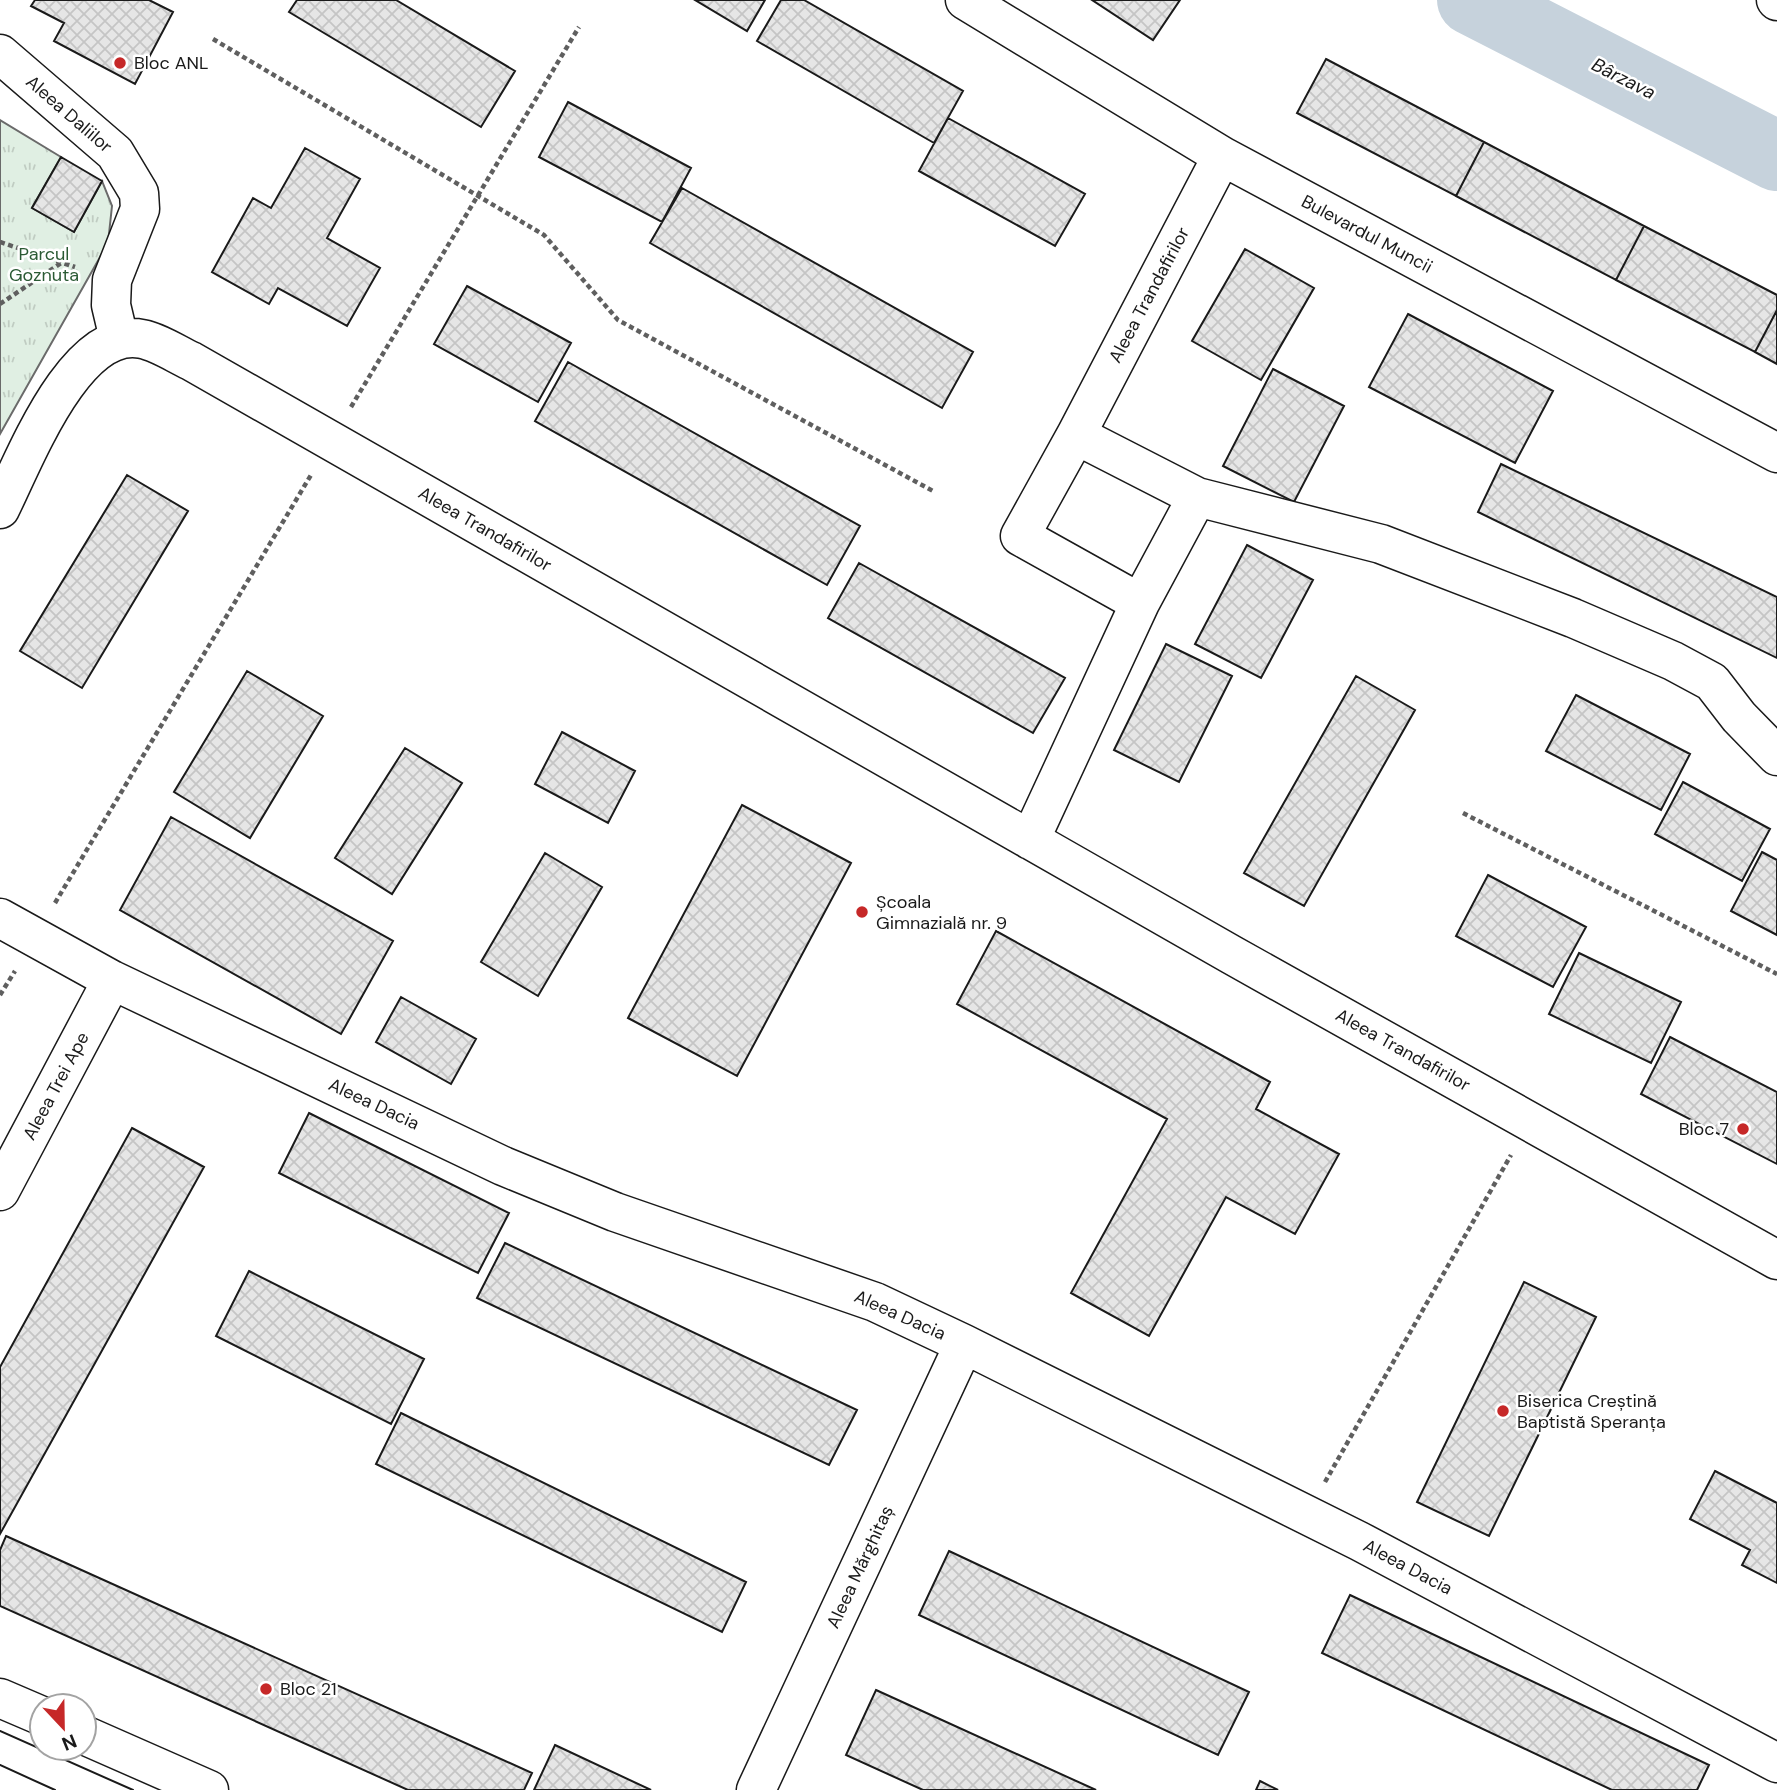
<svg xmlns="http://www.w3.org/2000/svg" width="1777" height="1790" font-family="'DM Sans',sans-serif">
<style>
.park{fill:url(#park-tufts);stroke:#6a6a6a;stroke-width:2}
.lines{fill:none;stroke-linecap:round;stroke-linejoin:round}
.river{stroke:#c6d2dc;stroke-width:70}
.building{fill:url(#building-cross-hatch);stroke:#1a1a1a;stroke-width:2}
.minor-casing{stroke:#1a1a1a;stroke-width:41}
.major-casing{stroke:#1a1a1a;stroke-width:41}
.path{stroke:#5f5f5f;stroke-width:4.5;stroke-dasharray:5 3.5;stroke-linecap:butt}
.minor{stroke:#fff;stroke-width:38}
.major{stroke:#fff;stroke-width:38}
.tram{stroke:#1a1a1a;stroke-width:2}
.poi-dot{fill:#c62828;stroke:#fff;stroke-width:2.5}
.labels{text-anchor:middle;stroke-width:5;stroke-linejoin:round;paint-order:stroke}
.poi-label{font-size:18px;fill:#1a1a1a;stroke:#fff;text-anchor:start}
.street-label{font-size:18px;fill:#1a1a1a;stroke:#fff}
.park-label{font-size:18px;fill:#2b5a34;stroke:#fff}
.water-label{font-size:19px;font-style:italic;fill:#1a1a1a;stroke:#fff}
</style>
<defs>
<pattern id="park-tufts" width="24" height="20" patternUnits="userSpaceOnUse" patternTransform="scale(1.75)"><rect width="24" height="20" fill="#e0efe3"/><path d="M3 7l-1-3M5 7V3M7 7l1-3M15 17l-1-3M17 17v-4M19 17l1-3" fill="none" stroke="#c0ccc2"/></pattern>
<pattern id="building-cross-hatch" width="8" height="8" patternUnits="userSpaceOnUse" patternTransform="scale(1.75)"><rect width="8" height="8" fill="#e6e6e6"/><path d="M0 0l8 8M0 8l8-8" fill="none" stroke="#c5c5c5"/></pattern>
</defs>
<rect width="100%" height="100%" fill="#fff"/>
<path class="park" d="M0,120L61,157L32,208L74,232L102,181L112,206L108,243L0,434Z"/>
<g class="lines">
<path class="river" d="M1472,0L1777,156"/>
</g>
<path class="building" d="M35,0H149L173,12L135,84L54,41L64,23L31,6Z
M297,0H396L515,71L481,127L289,12Z
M695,0H765L747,31Z
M781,0H804L963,91L934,143L757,41Z
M1092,0H1180L1153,40Z
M1326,59L1484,142L1456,196L1297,113Z
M568,102L691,168L662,222L539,157Z
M948,118L1085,194L1055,246L919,171Z
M1484,142L1644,226L1616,280L1456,196Z
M305,148L360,179L327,238L380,268L347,326L278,288L269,304L212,272L253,198L271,208Z
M61,157L102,181L74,232L32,208Z
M682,188L973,352L942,408L650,243Z
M1644,226L1777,295V310L1755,352L1616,280Z
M1245,249L1314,288L1261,380L1192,341Z
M467,286L571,343L538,402L434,344Z
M1777,310V364L1755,352Z
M1408,314L1553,391L1515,463L1369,387Z
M568,362L860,526L827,585L535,421Z
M1273,369L1344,406L1294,502L1223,466Z
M1501,464L1777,597V658L1478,512Z
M127,475L188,511L82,688L20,651Z
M1247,545L1313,580L1261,678L1195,644Z
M859,563L1065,678L1033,733L828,618Z
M1166,644L1232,676L1179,782L1114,750Z
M247,671L323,716L250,838L174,792Z
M1356,676L1415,710L1304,906L1244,873Z
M1576,695L1690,754L1661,810L1546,751Z
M562,732L635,771L608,823L535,784Z
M405,748L462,783L392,894L335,858Z
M1683,782L1770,829L1742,881L1655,834Z
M742,805L851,863L737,1076L628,1018Z
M171,817L393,941L341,1034L120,910Z
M1762,852L1777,860V935L1731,911Z
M545,853L602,887L538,996L481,962Z
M1488,875L1586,927L1553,987L1456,936Z
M996,931L1270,1082L1256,1109L1339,1154L1295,1234L1226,1197L1149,1336L1071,1293L1167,1119L957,1004Z
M1579,953L1681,1002L1651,1063L1549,1014Z
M401,997L476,1039L451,1084L376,1042Z
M1670,1037L1777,1092V1164L1641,1094Z
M309,1113L509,1213L478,1273L279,1173Z
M132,1128L204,1167L0,1534V1367Z
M505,1243L857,1410L829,1465L477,1298Z
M249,1271L424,1359L391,1424L216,1336Z
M1524,1282L1596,1317L1489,1536L1417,1502Z
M401,1413L746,1582L722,1632L376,1464Z
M1715,1471L1777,1503V1583L1742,1565L1750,1550L1690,1519Z
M6,1536L532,1773L524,1790H408L0,1606V1550Z
M949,1551L1249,1692L1218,1755L919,1615Z
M1350,1595L1709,1765L1697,1790H1612L1322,1653Z
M876,1690L1096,1790H923L846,1755Z
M555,1745L651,1790H534Z
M1260,1781L1278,1790H1256Z"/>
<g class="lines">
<defs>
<path id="minor" d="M965,0L1222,156L1777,453
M1776,0L1777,1
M0,54L115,153L139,193L140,209L112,280L111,305L119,339
M1076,435L1197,497L1381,544L1573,618L1673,661L1712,682L1739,717L1777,756
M0,509C24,461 75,325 142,339C158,342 176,354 191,361L1232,955L1777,1260
M1140,603L1020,536L1076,435L1222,156
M1030,840L1140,603L1197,497
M0,918L112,980L503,1166L615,1212L875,1302L964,1344L1359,1541L1777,1763
M0,1191L112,980
M756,1790L964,1344"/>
<path id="major" d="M0,1698L42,1716
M84,1735L209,1790"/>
</defs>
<use href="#minor" class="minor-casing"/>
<use href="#major" class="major-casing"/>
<path class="path" d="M213,39L544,235L618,320L933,491
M0,242L75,267
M0,304L61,263
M351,407L579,27
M1463,813L1777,974
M55,903L311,475
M0,995L15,971
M1325,1482L1511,1155"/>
<use href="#minor" class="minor"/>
<use href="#major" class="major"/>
<path class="tram" d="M0,1731L133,1790
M0,1765L55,1790"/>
</g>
<g class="poi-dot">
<circle cx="120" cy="63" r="7"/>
<circle cx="862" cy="912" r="7"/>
<circle cx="1743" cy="1129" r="7"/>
<circle cx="1503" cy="1411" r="7"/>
<circle cx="266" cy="1689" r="7"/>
</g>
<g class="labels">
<g class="poi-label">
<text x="134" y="69">Bloc ANL</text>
<text x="876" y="908">Școala<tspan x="876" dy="21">Gimnazială nr. 9</tspan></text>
<text x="1729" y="1135" text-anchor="end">Bloc 7</text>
<text x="1517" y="1407">Biserica Creștină<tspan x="1517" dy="21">Baptistă Speranța</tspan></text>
<text x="280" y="1695">Bloc 21</text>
</g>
<g class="street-label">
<text transform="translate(69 114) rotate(41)" y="6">Aleea Daliilor</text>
<text transform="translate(1367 234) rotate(28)" y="6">Bulevardul Muncii</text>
<text transform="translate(1149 295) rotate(-62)" y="6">Aleea Trandafirilor</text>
<text transform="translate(485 529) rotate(30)" y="6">Aleea Trandafirilor</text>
<text transform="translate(1403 1050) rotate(29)" y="6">Aleea Trandafirilor</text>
<text transform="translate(56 1086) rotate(-62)" y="6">Aleea Trei Ape</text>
<text transform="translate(374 1104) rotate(25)" y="6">Aleea Dacia</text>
<text transform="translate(900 1315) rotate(24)" y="6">Aleea Dacia</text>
<text transform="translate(860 1567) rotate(-65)" y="6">Aleea Mărghitaș</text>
<text transform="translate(1408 1567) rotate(28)" y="6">Aleea Dacia</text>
</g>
<g class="park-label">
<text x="44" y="260">Parcul<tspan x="44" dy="21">Goznuta</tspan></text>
</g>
<g class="water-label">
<text transform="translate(1624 78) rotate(27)" y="7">Bârzava</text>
</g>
</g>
<g transform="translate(63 1727) rotate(158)"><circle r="33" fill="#ffffff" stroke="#a3a3a3" stroke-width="2"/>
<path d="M0-5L12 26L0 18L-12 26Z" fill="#c62828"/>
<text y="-10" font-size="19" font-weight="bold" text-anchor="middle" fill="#1a1a1a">N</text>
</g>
</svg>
